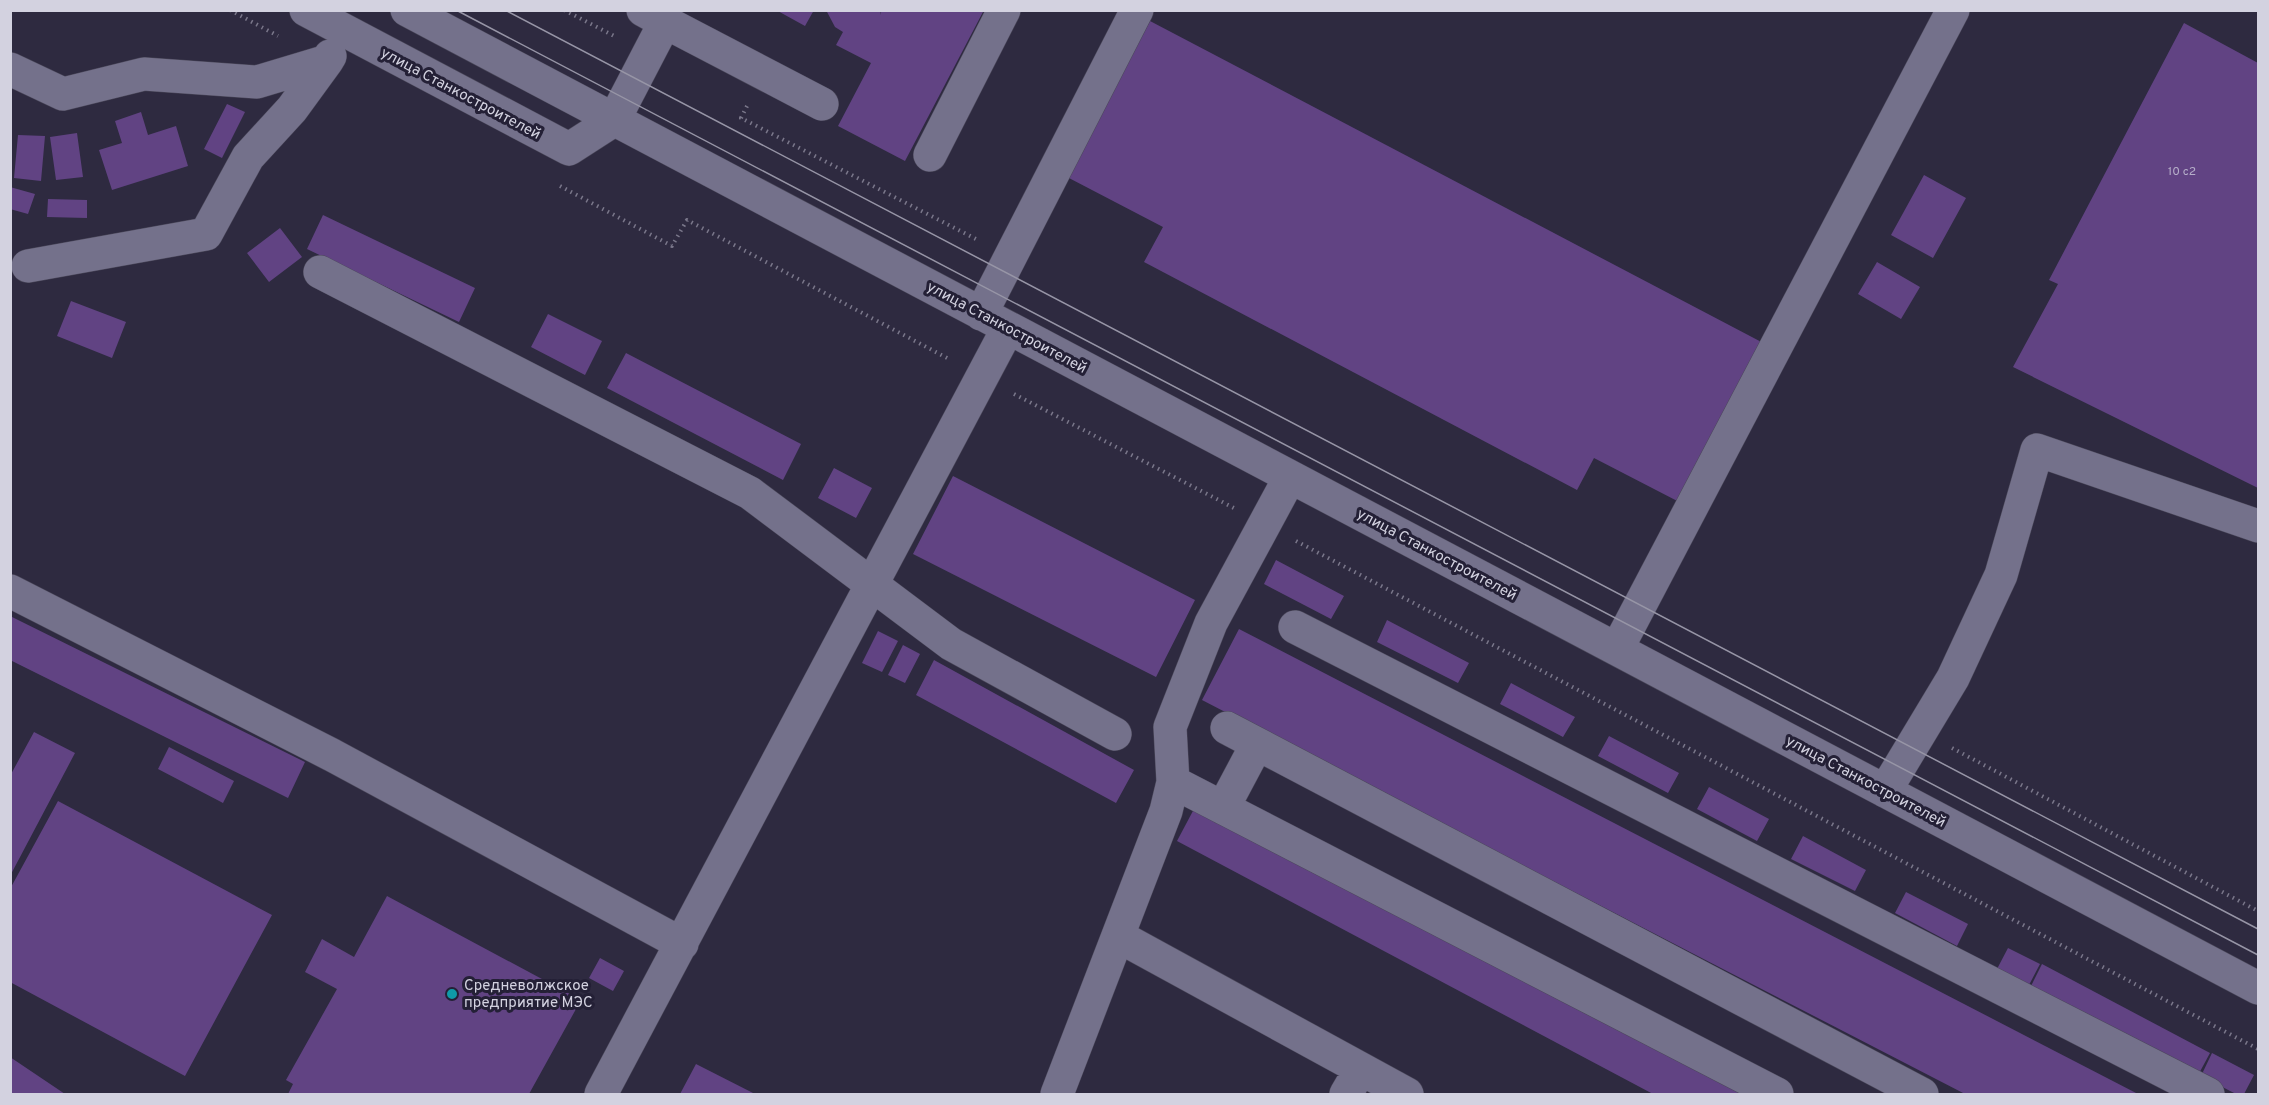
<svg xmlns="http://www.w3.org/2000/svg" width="2269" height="1105" font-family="Overpass,sans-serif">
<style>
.building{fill:#614383}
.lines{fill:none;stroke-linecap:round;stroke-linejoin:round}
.minor-casing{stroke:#4b485a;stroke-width:34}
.path{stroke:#7a778a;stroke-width:4;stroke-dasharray:1.5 4.5;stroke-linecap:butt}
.minor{stroke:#74718b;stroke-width:33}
.tram{stroke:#9795a6;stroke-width:1.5}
.culture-dot{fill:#0f9aa8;stroke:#242036;stroke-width:2}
.labels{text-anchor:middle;stroke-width:6;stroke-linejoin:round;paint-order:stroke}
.number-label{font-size:12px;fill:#b6aec9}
.street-label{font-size:15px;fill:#d3d2e0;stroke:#242036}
.poi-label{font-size:15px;fill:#d3d2e0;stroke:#242036;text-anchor:start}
</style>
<rect width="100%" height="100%" fill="#2e2a40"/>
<path class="building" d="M776,10H814L805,26Z
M826,10H881L880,15L882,10H984L905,161L838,126L871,63L836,45L843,32L835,27Z
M1150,21L1769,346L1685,505L1594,458L1577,490L1144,262L1163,227L1067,177Z
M2184,23L2258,63V488L2013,367L2058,284L2049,280Z
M227,104L245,112L222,158L204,149Z
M141,112L148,135L176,126L188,166L112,190L99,150L122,143L115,121Z
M77,133L83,177L56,180L50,137Z
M18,135L45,136L41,181L14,178Z
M1924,175L1966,198L1933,258L1891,235Z
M10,187L35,194L28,214L10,209Z
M48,199L87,200V218L47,217Z
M323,215L475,288L459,322L307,249Z
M280,228L302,257L269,282L247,253Z
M1877,262L1920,287L1901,319L1858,294Z
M71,301L126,322L112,358L57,336Z
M548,314L602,341L585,375L531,347Z
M626,353L801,444L783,480L607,388Z
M834,468L872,488L856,518L818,498Z
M953,476L1195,600L1156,677L913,554Z
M1276,560L1344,596L1331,619L1264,584Z
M10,616L305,762L288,798L10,660Z
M1387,620L1469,663L1458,683L1377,642Z
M1239,629L2138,1094H1965L1202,700Z
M878,631L898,641L882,672L862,663Z
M903,645L920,654L905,683L888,675Z
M934,660L1134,770L1116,803L916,695Z
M1511,683L1575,717L1563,737L1500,704Z
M34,732L75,753L10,876V776Z
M1609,736L1679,773L1668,793L1598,756Z
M169,747L234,781L223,803L158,769Z
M1709,787L1769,819L1757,841L1697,809Z
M58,801L272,915L185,1076L10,982V889Z
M1194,809L1743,1094H1653L1177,841Z
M1803,836L1866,870L1855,891L1791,859Z
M1906,892L1968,924L1957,946L1895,913Z
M387,896L581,1000L529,1094H288L293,1084L286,1080L337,989L305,972L322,939L354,957Z
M2008,948L2040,964L2029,985L1997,969Z
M600,958L624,971L613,991L589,978Z
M2042,964L2210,1053L2196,1079L2029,990Z
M2212,1053L2254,1075L2244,1094H2236L2201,1076Z
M10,1057L65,1094H10Z
M696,1064L755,1094H680Z"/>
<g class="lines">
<defs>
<path id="minor" d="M306,10L569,149L614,120L665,22L643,10
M407,10L2258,988
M665,22L822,104
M10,69L63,94L144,74L257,82L327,61L330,56
M930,155L1004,10
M28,266L206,234L248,157L292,109L327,61
M320,272L750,493L951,644L1115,734
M981,314L1137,10
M10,591L332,755L682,944
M1295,627L2208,1094
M1617,649L1953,10
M1227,728L1922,1094
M1173,782L1777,1094
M1885,791L1953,678L2001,575L2037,450L2258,526
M1223,808L1257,744
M1118,936L1407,1094
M601,1094L1008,328
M1057,1094L1166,811L1173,782L1170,727L1211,623L1290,477
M1346,1094L1360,1070"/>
</defs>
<use href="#minor" class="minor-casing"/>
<path class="path" d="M230,10L278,36
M564,10L616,37
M747,106L741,118L978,240
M560,186L672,246L687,220L949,359
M1014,394L1234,508
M1296,541L2258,1049
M1952,748L2258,911"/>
<use href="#minor" class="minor"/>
<path class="tram" d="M456,10L2258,955
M505,10L2258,929"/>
</g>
<circle class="culture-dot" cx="452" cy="994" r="6"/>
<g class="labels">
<g class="number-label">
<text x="2182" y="175">10 с2</text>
</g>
<g class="street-label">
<text transform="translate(461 93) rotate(28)" y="5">улица Станкостроителей</text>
<text transform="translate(1007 327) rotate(28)" y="5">улица Станкостроителей</text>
<text transform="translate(1437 554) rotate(28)" y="5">улица Станкостроителей</text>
<text transform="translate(1866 781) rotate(28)" y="5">улица Станкостроителей</text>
</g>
<g class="poi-label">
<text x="464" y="990">Средневолжское<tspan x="464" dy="17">предприятие МЭС</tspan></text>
</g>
</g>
<rect width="2269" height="1105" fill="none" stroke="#d3d2e0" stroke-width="24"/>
</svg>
